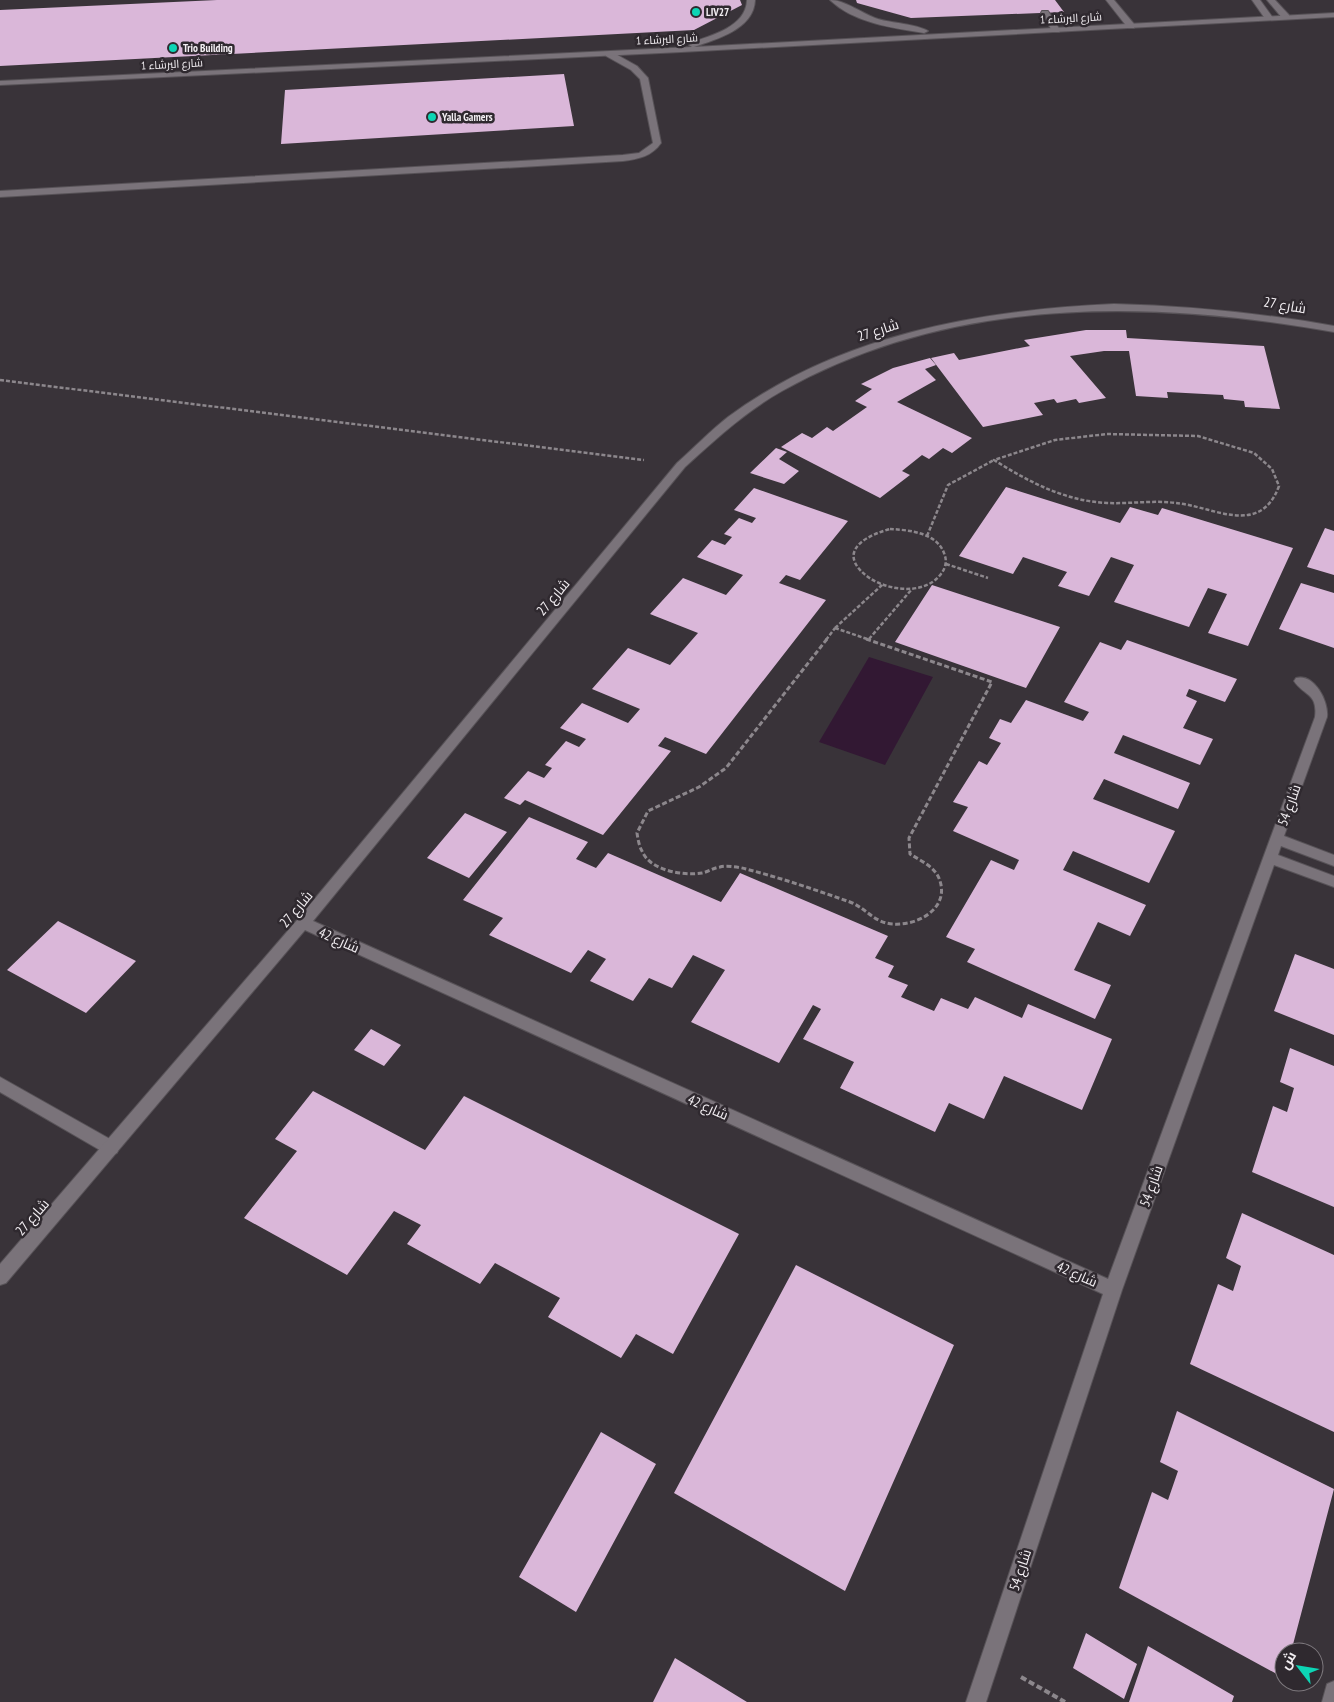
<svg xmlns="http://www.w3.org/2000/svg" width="1334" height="1702" font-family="'PT Sans Narrow',Cairo,sans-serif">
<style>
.water{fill:#321833}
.building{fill:#dab7d9}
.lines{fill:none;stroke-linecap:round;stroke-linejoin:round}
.service-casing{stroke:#575257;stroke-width:2}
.minor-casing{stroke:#575257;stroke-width:2}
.tertiary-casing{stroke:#575257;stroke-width:2}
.path-far2{stroke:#8c878c;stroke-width:2.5;stroke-dasharray:4 2;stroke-linecap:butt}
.path-far1{stroke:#8c878c;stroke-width:3;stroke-dasharray:5 2.5;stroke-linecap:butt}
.path{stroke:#8c878c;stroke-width:4;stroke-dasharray:6 3;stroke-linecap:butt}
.service{fill:#7a737a;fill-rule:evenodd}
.minor{fill:#7a737a;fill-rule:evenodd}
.tertiary{fill:#7a737a;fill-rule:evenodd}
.poi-dot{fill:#0dd5b5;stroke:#2f292f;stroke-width:2}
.labels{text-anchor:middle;stroke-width:5;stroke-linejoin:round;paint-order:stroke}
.far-poi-label{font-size:11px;font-weight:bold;fill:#f3eff3;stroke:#2f292f;text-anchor:start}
.far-street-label{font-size:11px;fill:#f3eff3;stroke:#2f292f}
.street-label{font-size:14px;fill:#f3eff3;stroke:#2f292f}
</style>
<rect width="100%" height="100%" fill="#393339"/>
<path class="water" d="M869,657L933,677L885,765L819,742Z"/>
<path class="building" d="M217,0H740L742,5L694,30L0,66V10Z
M856,0H1055L1064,12L911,18L857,3Z
M564,74L574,126L281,144L285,90Z
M1086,330H1126L1127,338L1264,346L1280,409L1245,407L1244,401L1224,399L1223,395L1167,392L1168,398L1136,396L1129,351H1104L1070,356L1106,398L1079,403L1076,399L1057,403L1054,399L1034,403L1043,415L983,427L931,358L954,353L959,360L1030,346L1024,340Z
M930,358L936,365L925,369L936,380L897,402L972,438L952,453L943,448L929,459L922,455L902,471L910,475L880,498L781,447L802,433L812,438L827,427L833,431L867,407L855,401L872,389L861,384L893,368Z
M776,448L787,452L779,459L799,471L784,484L750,473Z
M1006,487L1120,523L1130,507L1158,515L1162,508L1293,548L1248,646L1208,633L1227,594L1208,588L1189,627L1114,602L1134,565L1111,557L1089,596L1058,586L1067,572L1023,557L1013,574L959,556Z
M754,488L848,521L800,580L786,575L779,583L826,600L706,754L665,737L658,746L671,751L603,835L525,800L520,805L504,798L528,771L544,778L552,768L545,765L566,741L579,747L586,739L560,728L582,703L628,723L640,709L592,689L628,648L670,665L698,633L650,614L683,578L726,595L743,575L697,557L712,540L725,545L732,537L724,534L739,518L752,523L756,518L734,510Z
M1325,528L1334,531V575L1307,567Z
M1301,583L1334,593V648L1279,629Z
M932,585L1060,627L1026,688L895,642Z
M1127,640L1237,679L1225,702L1189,689L1186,696L1197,701L1183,728L1213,739L1200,765L1123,735L1114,753L1190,783L1178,809L1104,779L1093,799L1175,831L1149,883L1073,851L1063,870L1146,905L1130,936L1098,922L1074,970L1111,985L1095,1019L967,962L975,949L946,937L991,860L1014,870L1019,860L953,831L968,807L953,802L979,761L987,765L1001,743L989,738L1000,719L1011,723L1026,700L1083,721L1089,712L1064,702L1100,642L1121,650Z
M465,813L507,832L469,878L427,858Z
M529,817L588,842L576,859L596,868L608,853L721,902L740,873L888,936L875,958L894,966L888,977L908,985L901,997L934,1011L941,998L968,1009L975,997L1022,1018L1028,1004L1112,1039L1082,1110L1004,1076L984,1119L949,1103L935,1132L840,1088L854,1062L803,1039L821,1009L813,1005L779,1063L691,1022L725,970L693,955L672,988L649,978L633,1001L590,981L606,959L588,950L571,973L489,935L503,918L463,900Z
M58,921L136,961L86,1013L7,970Z
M1295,954L1334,969V1035L1274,1011Z
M371,1029L401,1045L384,1066L354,1050Z
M1290,1048L1334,1066V1207L1252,1172L1273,1106L1287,1112L1294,1088L1280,1082Z
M313,1091L425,1150L464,1096L739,1234L673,1354L636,1334L621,1358L548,1317L560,1298L495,1263L480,1284L407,1244L421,1225L394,1211L347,1275L244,1218L297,1151L275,1139Z
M1242,1213L1334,1255V1432L1190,1364L1218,1284L1233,1291L1241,1266L1226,1258Z
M796,1265L954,1345L845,1591L674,1493Z
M1177,1411L1334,1489L1291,1652H1284V1678L1119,1588L1152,1492L1168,1500L1178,1471L1160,1462Z
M601,1432L656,1464L576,1612L519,1577Z
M1086,1633L1137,1664L1124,1699L1073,1668Z
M1148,1646L1234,1696L1232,1702H1129Z
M675,1658L747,1702H653Z"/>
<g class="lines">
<defs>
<path id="service" d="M1106,0H1114L1134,24V28H1128Z
M1252,0H1260L1273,18L1272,20H1266Z
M1267,0H1275L1289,15V19H1283Z
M1042,11H1048L1060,30L1059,32H1053L1041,13Z
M606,52H612L637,66L648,78L661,143C652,156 639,159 623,161L0,197V191L623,155L639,153L653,143L640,79L631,70L606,56Z
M0,1077L117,1143L119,1148L117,1153L111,1155L105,1153L0,1092Z"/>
<path id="minor" d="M1114,304C1188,306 1261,313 1334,326V332C1149,299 951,296 782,391C746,411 716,439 685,467L313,921L1108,1279L1315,717C1318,693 1304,696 1294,681L1296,678C1314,673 1329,701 1327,717L1284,836L1334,855V866L1281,846L1278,855L1334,876V887L1274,865L1122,1290L986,1702H966L1103,1294L305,930L6,1283L0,1285V1264L298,919L677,463C694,448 710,431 728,417C839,335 979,310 1114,304Z
M1334,1681V1702H1322L1327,1684Z"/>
<path id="tertiary" d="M747,0H755C754,29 717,39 694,47L1334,13V17L681,52L0,85V81L692,47L689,45L690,43C712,35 746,27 747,0Z
M830,0C845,0 863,14 878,19C891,23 917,24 928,31L924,33C893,28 854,23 830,0Z"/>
</defs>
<use href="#service" class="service-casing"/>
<use href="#minor" class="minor-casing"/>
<use href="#tertiary" class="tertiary-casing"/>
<path class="path-far2" d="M0,380L644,460
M1107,434L1198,436L1254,453L1272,469L1279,486C1260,538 1212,506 1176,503C1153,500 1130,504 1107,503C1065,501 1029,482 994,460L1055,440Z
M890,529C910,530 939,533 945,556C947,562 945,569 941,574C923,598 879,590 861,571C839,548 871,534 890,529Z
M927,536L948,485L994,460
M946,564L988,578
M835,628L870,640
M835,628L882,585
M869,639L912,589
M826,640L835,628"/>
<path class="path-far1" d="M827,639L726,768L699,787L648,811L637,833C638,839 639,846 642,851C650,871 684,876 702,873C708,872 713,868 720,867C726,865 739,867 746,869C781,878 816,890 850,902C866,908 874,923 893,924C917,926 949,909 940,881C936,867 921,861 910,854L909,838L992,682L866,639"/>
<path class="path" d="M1021,1677L1065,1702"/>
<use href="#service" class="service"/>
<use href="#minor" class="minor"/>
<use href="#tertiary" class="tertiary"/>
</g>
<g class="poi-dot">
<circle cx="696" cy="12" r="5"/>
<circle cx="173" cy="48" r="5"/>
<circle cx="432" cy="117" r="5"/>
</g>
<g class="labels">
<g class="far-poi-label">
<text x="706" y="16">LIV27</text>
<text x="183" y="52">Trio Building</text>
<text x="442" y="121">Yalla Gamers</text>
</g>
<g class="far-street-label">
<text transform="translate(1071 18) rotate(-3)" y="4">شارع البرشاء 1</text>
<text transform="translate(667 39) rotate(-3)" y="4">شارع البرشاء 1</text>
<text transform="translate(172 64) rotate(-3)" y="4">شارع البرشاء 1</text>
</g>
<g class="street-label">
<text transform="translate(1285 305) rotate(10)" y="5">شارع 27</text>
<text transform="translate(878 330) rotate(-18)" y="5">شارع 27</text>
<text transform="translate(553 597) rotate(-50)" y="5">شارع 27</text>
<text transform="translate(1289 805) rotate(-70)" y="5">شارع 54</text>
<text transform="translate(296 909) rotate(-50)" y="5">شارع 27</text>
<text transform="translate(339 940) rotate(24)" y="5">شارع 42</text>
<text transform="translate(708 1107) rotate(24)" y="5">شارع 42</text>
<text transform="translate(1151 1186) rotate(-70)" y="5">شارع 54</text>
<text transform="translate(32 1217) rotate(-49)" y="5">شارع 27</text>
<text transform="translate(1077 1274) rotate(24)" y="5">شارع 42</text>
<text transform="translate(1020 1570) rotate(-72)" y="5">شارع 54</text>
</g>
</g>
<g transform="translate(1299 1667) rotate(301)"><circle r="24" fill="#2f292f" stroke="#7d787d"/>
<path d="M0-4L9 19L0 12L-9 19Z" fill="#0dd5b5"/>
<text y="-8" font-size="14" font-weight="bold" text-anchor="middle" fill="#f3eff3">ش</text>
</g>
</svg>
